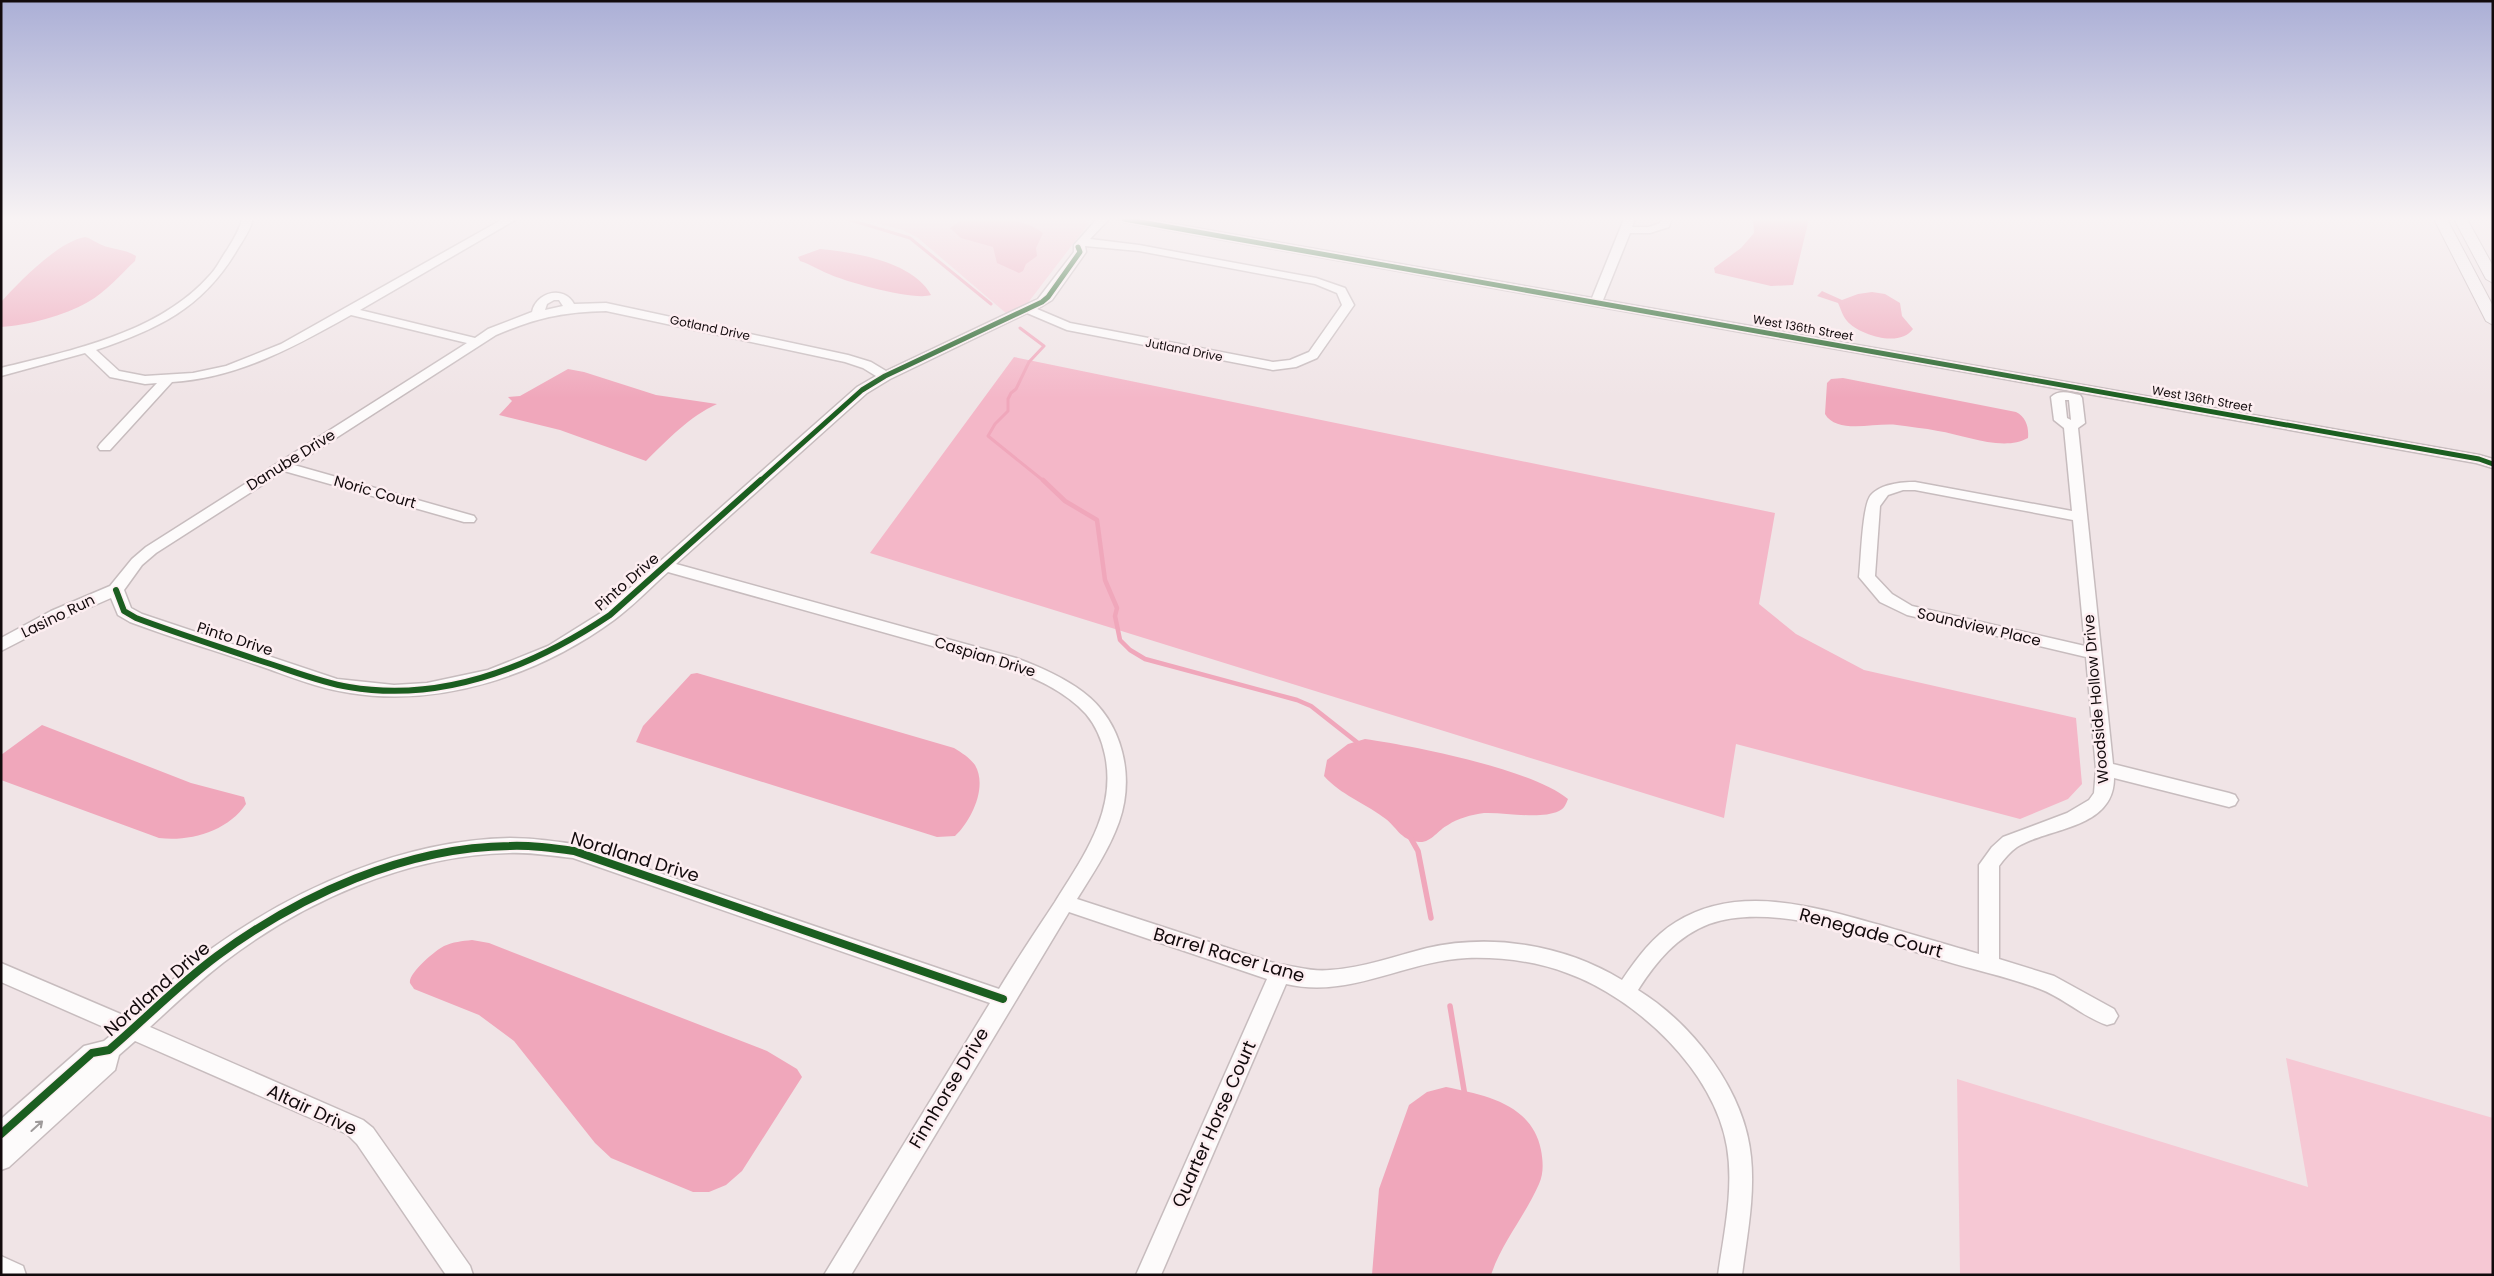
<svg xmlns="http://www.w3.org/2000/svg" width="2494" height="1276" font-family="Poppins,sans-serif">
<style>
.green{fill:#f6c8d4}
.forest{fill:#f4b7c8}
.water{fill:#f0a7bb}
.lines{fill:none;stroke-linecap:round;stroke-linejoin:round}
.stream-far2{stroke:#f0a7bb;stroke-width:3}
.stream-far1{stroke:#f0a7bb;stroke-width:4.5}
.stream{stroke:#f0a7bb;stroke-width:5.5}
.minor-casing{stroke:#c7bcbe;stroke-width:3}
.major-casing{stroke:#c1b4b6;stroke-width:2}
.minor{fill:#fdfbfb;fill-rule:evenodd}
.major{fill:#f7f2f3;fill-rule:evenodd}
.cycleway-far2-casing{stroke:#fdeef1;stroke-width:8}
.cycleway-far1-casing{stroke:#fdeef1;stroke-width:9}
.cycleway-casing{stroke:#fdeef1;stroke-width:11}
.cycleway-far2{stroke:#1b5e20;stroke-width:5}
.cycleway-far1{stroke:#1b5e20;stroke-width:6}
.cycleway{stroke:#1b5e20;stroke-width:8}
.oneway{stroke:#9f9b9b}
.labels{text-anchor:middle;stroke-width:5;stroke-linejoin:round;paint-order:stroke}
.far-street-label{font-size:12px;fill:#120a0c;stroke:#fdeef1}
.street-label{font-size:15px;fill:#120a0c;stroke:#fdeef1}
.near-street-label{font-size:18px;fill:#120a0c;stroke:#fdeef1}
</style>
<rect width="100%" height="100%" fill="#f0e4e6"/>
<path class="green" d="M860,219H1085L1089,223L1027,304L1007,314L918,238L903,230Z
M2286,1058L2493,1118V1275H1960L1957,1079L2308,1187Z"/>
<path class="forest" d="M1014,357L1775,513L1759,604L1796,634L1864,670L2076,718L2082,784L2068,799L2020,819L1736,744L1724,818L870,553Z"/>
<path class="water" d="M970,219C995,219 1022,217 1043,233L1036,248L1037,256L1026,264L1023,271L1019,273L997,263L993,247L961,238L950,228L960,221Z
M1753,219H1809L1793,285L1771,286L1715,273L1714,268L1741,248L1754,233Z
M85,237C91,238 91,240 96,242C108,250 124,248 136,256L135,261C120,275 106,292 88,302C64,316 28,325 1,327V302C19,282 59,241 85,237Z
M820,249C854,252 914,262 931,295C915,301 846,282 829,274C819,270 810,264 800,261L798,257Z
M1822,291L1842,300L1858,294L1872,292L1885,294L1900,303L1902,316L1913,329C1900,348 1859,335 1847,321C1842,315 1841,309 1838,303L1817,296Z
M568,369L584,372L656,395L717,404C690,416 667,440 646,461L560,430L499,415L512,401L508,397L520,396Z
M1843,378L2016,412C2026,417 2029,427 2028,438C2003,452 1965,435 1938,431C1924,428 1910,427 1897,425C1876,422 1837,435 1825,414L1827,383L1831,379Z
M697,673L954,748C962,753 970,758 975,765C988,787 971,821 955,836L937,837L636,742L643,726L691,674Z
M42,725L191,783L244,797L246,804C228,831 190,842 159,838L1,780V755Z
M1365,739C1414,746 1531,769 1568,799C1566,804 1564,809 1559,811C1539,820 1507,812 1484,813C1471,815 1458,818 1448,825C1438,830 1431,843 1419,842C1399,840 1397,826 1383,817C1363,802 1341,795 1324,776L1327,760L1348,744Z
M472,940L489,943L767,1051L797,1069L802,1077L742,1171L726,1185L709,1192H693L611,1158L595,1143L514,1041L479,1015L414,989C413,987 411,985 410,983C408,973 436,950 444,946C453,942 462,941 472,940Z
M1446,1087C1485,1095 1532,1104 1541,1150C1543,1161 1544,1173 1539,1184C1525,1216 1502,1242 1491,1275H1372L1379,1189L1409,1105L1427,1092Z"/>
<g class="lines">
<path class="stream-far2" d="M847,219L910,238L991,304
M1020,328L1044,346L1029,362L1016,389L1011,393L1008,399V411L995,424L988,436L1045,482"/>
<path class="stream-far1" d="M1043,480L1065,501L1097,520L1105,580L1117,608L1115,616L1120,640L1130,650L1145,659L1297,700L1311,706L1358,743"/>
<path class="stream" d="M1409,835L1418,851L1431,918
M1450,1006L1465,1096"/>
<defs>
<path id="minor" d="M242,219H253C250,231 243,240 237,250C203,308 158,329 96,350L119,371L145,376L193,373L226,366L281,344L503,219H517L360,310L475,338L488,329L532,312C536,292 564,285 574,304L606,303L848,355L871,362L886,371L1038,299L1074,252V245L1097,219H1109L1090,239L1139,245L1316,278L1345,288L1354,305L1317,358L1296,367L1273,370L1067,330L1027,313L890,379L867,393L676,564L1016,658C1040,667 1063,677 1083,692C1123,722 1135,777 1119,822C1109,850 1092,875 1077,899L1277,964C1295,966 1311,972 1330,970C1363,968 1395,956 1427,948C1492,933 1565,945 1622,980C1637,958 1653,936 1676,922C1739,883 1815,907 1880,925C1913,935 1946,944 1979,954V865L1992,847L2003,837L2067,813L2089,800L2094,793L2096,769L2086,657L1907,615L1880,602L1859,577C1861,561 1862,505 1871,495C1881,484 1901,482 1915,482L2072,511L2064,428L2054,420L2051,397C2059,389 2070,393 2080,395L2082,398L2085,423L2078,428L2113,764L2229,793L2235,795L2238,800L2235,805L2229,807L2114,778C2114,829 2050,827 2017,847C2010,852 2004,859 1999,866V959L2054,976L2114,1009L2118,1016L2114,1023L2107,1025C2083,1017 2064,998 2040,989C2009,977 1974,970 1942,960C1877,941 1775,900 1709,924C1677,936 1656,962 1638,990C1693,1024 1745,1091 1751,1157C1755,1196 1747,1236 1742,1275H1718C1724,1233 1734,1189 1727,1147C1715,1072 1637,998 1567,973C1535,961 1501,957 1467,958C1404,961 1350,999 1286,984L1161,1275H1136L1267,979L1069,912L851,1275H824L990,1003L573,858C552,856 531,852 509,853C407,855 304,901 224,962C198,982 174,1005 150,1027L363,1120L373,1128L470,1266L473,1275H446L357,1144L347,1134L135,1041L119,1055L115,1070L9,1167L1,1170V1119L84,1046L104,1041L115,1032L1,982V963L130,1018C156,995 182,970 211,949C296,888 403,840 510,838C531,838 553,841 574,844L999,989C1017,959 1036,931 1055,902C1083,857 1117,811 1105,755C1102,740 1096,726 1086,714C1064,690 1034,678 1004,666L668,572C650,588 633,606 614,620C540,674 442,708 350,693C319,689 289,676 260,666C216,651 173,638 130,622L118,615L111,598L63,619L1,651V638L51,611L110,586L132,559L146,547L467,343L351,315C294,347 238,378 172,382L110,450H100L98,447L100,444L157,383L145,384L110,377L85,353L1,376V368C73,350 159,333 210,275C217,268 221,258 227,250C233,240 239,231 242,219ZM1085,246L1139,251L1315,284L1337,293L1342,305L1309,352L1290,360L1273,362L1070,323L1037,309L1052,300L1086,252ZM554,300H559L563,306L545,310L547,304ZM606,311L845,362L863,368L876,376L857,387L604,611L548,646L488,670L427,683L394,685L337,679L142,614L131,608L124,590L142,565L156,553L284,471L464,522H474L476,519L474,516L294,465L496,335C536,318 562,312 606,311ZM2065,400H2069L2071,420L2067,418ZM1903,490H1915L2073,520L2085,646L1912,606L1892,594L1875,576L1880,506L1888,495Z
M1119,219H1145L1592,298L1624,219H1635L1632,227H1649L1660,223L1661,219H1671L1669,227L1650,233H1630L1603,300L2479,455L2493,459V468L2476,463L1124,222Z
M1,1256L23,1266L26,1275H1Z"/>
<path id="major" d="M2434,219H2447L2493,306V325L2486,321Z
M2454,219H2467L2493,266V283L2486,279Z"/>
</defs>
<use href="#minor" class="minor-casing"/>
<use href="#major" class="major-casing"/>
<use href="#minor" class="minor"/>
<use href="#major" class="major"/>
<defs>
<path id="cycleway-far2" d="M1124,219L2479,459L2493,464
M759,482L862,390L885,376L1042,302L1048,297L1080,252L1078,247"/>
<path id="cycleway-far1" d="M116,590L124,611L136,618C176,633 217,646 258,660C288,669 318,682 349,687C443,703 534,666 610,615L761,480"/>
<path id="cycleway" d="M1,1134L92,1053L109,1050C145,1019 179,984 217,956C300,895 405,847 510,846C531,845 553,848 574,851L1003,999"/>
</defs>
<use href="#cycleway-far2" class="cycleway-far2-casing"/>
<use href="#cycleway-far1" class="cycleway-far1-casing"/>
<use href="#cycleway" class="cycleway-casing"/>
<use href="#cycleway-far2" class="cycleway-far2"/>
<use href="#cycleway-far1" class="cycleway-far1"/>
<use href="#cycleway" class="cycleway"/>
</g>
<defs><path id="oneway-shaft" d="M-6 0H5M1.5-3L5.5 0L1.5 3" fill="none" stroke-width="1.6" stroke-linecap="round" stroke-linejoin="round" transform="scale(1.25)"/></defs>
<use class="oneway" href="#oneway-shaft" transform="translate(37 1126) rotate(-42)"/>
<linearGradient id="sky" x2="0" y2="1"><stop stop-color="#abafd6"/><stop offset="0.55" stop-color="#f8f3f4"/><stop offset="1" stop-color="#f8f3f4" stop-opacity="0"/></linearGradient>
<rect width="2494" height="398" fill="url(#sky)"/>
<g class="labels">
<g class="far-street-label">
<text transform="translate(710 328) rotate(12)" y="4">Gotland Drive</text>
<text transform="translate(1803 328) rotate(10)" y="4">West 136th Street</text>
<text transform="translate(1184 350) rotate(11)" y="4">Jutland Drive</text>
<text transform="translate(2202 399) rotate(10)" y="4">West 136th Street</text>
</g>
<g class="street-label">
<text transform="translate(291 460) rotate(-32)" y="5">Danube Drive</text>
<text transform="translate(375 492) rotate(16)" y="5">Noric Court</text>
<text transform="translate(627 582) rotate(-41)" y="5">Pinto Drive</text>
<text transform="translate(58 616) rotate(-26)" y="5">Lasino Run</text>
<text transform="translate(1979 627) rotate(13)" y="5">Soundview Place</text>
<text transform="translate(235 639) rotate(18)" y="5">Pinto Drive</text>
<text transform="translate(985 657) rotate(17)" y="5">Caspian Drive</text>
<text transform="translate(2096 699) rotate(-95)" y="5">Woodside Hollow Drive</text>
</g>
<g class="near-street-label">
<text transform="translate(635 857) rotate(17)" y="6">Nordland Drive</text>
<text transform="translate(1871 933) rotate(15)" y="6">Renegade Court</text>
<text transform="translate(1229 955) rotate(16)" y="6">Barrel Racer Lane</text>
<text transform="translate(157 989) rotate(-41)" y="6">Nordland Drive</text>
<text transform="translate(949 1088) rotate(-59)" y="6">Finnhorse Drive</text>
<text transform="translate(312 1110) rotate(25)" y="6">Altair Drive</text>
<text transform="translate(1214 1124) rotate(-66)" y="6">Quarter Horse Court</text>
</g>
</g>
<rect width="2494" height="1276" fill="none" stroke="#120a0c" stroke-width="5"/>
</svg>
